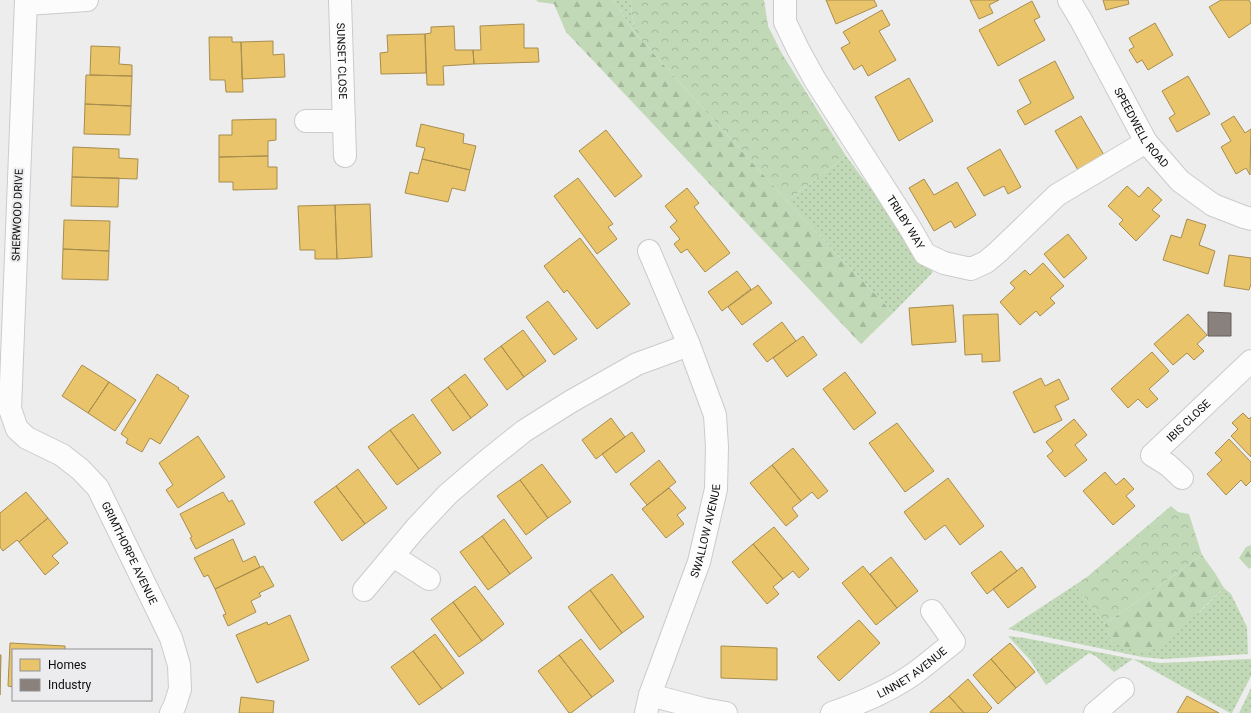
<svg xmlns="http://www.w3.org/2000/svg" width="1251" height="713" font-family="Roboto,sans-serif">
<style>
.grass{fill:url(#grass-dots)}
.forest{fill:url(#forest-firs)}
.park{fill:url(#park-crowns)}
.homes{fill:#e9c46a;stroke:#a78d4e}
.industry{fill:#8a817c;stroke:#645e5b}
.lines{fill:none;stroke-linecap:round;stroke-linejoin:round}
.minor-casing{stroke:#cbcbcc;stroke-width:24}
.minor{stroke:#fcfcfc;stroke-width:22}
.labels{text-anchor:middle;stroke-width:4;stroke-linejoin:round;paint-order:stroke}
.street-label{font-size:11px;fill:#0c0c0d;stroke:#ececef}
</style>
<defs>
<pattern id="grass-dots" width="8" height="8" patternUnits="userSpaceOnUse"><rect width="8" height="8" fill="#c2d9b7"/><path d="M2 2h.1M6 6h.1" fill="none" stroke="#a6b99c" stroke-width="1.8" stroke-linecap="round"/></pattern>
<pattern id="forest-firs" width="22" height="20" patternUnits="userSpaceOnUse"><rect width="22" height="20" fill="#c2d9b7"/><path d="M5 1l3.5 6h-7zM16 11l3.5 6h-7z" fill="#a6b99c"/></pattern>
<pattern id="park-crowns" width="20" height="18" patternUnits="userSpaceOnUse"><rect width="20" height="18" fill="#c2d9b7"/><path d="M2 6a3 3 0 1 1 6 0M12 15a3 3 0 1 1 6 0" fill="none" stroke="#a6b99c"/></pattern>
</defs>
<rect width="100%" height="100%" fill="#ededee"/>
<path class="grass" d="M613,0H630L635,33Z
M846,156L933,272L893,313L787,201Z
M1075,585L1105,624L1112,642L1200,612L1224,588L1231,594L1247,627L1248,654L1163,659L1142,657L1008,629Z
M1008,636L1025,638L1133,659L1160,663L1248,659H1251V676L1232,713H1230L1133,659L1114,672L1097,657L1089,653L1046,685L1030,660Z
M1251,688V713H1239Z"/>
<path class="forest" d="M536,0H613L635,33L787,201L893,313L861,344L566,32L554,4L538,2Z
M1251,545V567L1249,569L1239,558L1246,547Z
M1202,555L1215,573L1224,588L1165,645L1142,653L1112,642L1105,624Z"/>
<path class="park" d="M630,0H764L768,26L781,52L846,156L787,201L635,33Z
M1171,506L1178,512L1189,514L1202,555L1105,624L1075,585L1087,577Z"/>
<path class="homes" d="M826,0H874L877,6L836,24Z
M970,0H999L989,5L993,13L979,19Z
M1103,0H1128L1129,4L1106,10Z
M1221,0H1249L1251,4V23L1229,38L1209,7Z
M1032,1L1040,17L1034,20L1045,40L998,66L979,30Z
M882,10L890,25L879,31L896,60L868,76L862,65L854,70L841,48L850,43L843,32Z
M1155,23L1173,55L1148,70L1142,60L1137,63L1129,50L1134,47L1129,38Z
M524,24V48H538L539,62L474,64L473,50H481L480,26Z
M454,26L455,50H473L474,64L443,66L444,85H427L425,34L431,33V27Z
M425,34L426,73L381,74L380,53L388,52L387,35Z
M209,37H232V42H241L243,92H226L225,80H210Z
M273,41V55L284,54L285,77L242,79L241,42Z
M91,46L120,47L119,64L132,65V76L90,75Z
M1055,61L1074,98L1025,125L1017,111L1031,103L1019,80Z
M86,75L132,76L131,106L85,104Z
M1188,76L1210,114L1177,132L1169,118L1175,114L1162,91Z
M909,78L933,121L899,141L875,97Z
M85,104L131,106L130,135L84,134Z
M1081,116L1104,155L1078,170L1055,131Z
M1234,116L1245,133L1251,129L1250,175L1246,168L1236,174L1221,147L1231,141L1221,124Z
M276,119V140L268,141V156L219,157V135H232V120Z
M421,124L464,134L463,143L476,146L470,170L422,159L425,148L416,146Z
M606,130L642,176L615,197L579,151Z
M73,147L119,149V158L138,159L137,179L72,177Z
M1000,149L1021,187L1008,194L1004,186L984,196L967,168Z
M268,156V167H277V189L233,190V182H219V157Z
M422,159L470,170L465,191L452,188L448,202L405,193L410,172L418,174Z
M72,177L119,178L118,207L71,206Z
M578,178L613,224L608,227L617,239L597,254L554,196Z
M924,179L934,195L957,182L976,215L955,228L951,221L934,231L909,188Z
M1127,186L1139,197L1148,187L1162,200L1152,210L1160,216L1136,241L1119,224L1123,220L1108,206Z
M687,188L699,203L694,207L730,253L705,272L687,249L681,253L674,244L680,239L670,227L677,221L665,206Z
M370,204L372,257L337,259L335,205Z
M335,205L337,259H315V250H300L298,206Z
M1187,219L1206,225L1199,245L1215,251L1208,274L1163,260L1171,235L1181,238Z
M64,220L110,221L109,251L63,249Z
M1068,234L1087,258L1064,278L1044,254Z
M580,238L630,304L597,329L567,290L564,293L544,266Z
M63,249L109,251L108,280L62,279Z
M1229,255L1251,258V284L1249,290L1224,286Z
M1043,263L1064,286L1050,298L1055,303L1040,316L1036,311L1020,325L1000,302L1015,288L1010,283L1025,270L1030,275Z
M737,271L751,289L722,311L708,292Z
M758,285L772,303L742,325L728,307Z
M548,301L577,339L554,355L526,317Z
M953,305L956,342L912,345L909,308Z
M998,314L1000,361L982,362V354L965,355L963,315Z
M1188,314L1207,335L1197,344L1204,351L1194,360L1187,353L1173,365L1154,344Z
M782,322L796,341L767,362L753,344Z
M523,330L546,361L524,377L501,346Z
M803,336L817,355L787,377L773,358Z
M501,346L524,377L507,390L484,359Z
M1152,352L1169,371L1149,389L1158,399L1147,408L1138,399L1128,408L1111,389Z
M82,365L109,382L88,413L62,396Z
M845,372L876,413L854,430L823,389Z
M157,374L179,388L178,389L189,396L160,444L150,438L142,452L126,443L128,439L121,434Z
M465,374L488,405L471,418L448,387Z
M1041,378L1045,386L1059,379L1069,399L1055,406L1062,420L1034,433L1013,392Z
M109,382L136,400L115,431L88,413Z
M448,387L471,418L453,431L431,400Z
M1243,413L1249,419L1251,417V457L1231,436L1238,429L1232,423Z
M413,414L441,453L419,469L390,430Z
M611,418L625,437L596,459L582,440Z
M1074,419L1087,435L1075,445L1087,460L1065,477L1047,456L1053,451L1046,442Z
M897,423L934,471L905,492L869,443Z
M390,430L419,469L397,485L368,447Z
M632,432L645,451L616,473L602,454Z
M198,436L225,477L178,508L166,490L173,485L159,463Z
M1229,439L1251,462V481L1246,486L1241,480L1226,495L1207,474L1222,460L1215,453Z
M793,448L828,491L818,499L812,492L801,501L772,465Z
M659,460L676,482L647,505L630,484Z
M542,464L571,502L548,518L520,480Z
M772,465L801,501L792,508L798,516L786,526L750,483Z
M358,469L387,508L365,524L336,486Z
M1105,472L1116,485L1124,478L1134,489L1126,496L1135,506L1113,525L1083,491Z
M948,478L984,526L960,545L945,525L925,540L904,512Z
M520,480L548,518L526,535L497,496Z
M336,486L365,524L342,541L314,502Z
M669,488L686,508L677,515L684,524L666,538L642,509Z
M26,492L48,518L19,542L17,540L3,551L0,547V513Z
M223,492L229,502L232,500L245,524L196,549L190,538L192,537L180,514Z
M48,518L68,543L52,556L59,563L45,575L19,542Z
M504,519L532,558L510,574L482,536Z
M774,527L809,569L799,578L793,571L783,579L753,544Z
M482,536L510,574L488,590L460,552Z
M233,539L243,562L255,556L260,567L215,589L208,575L204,577L194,558Z
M753,544L783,579L773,587L779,594L767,604L732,562Z
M1001,551L1017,571L987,594L971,573Z
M891,557L918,591L897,608L870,574Z
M263,566L274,586L259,593L261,596L251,601L256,612L228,626L223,615L226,614L215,589Z
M863,566L897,608L876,625L842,583Z
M1022,567L1036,587L1008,608L993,589Z
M612,574L644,617L622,633L590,590Z
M475,586L504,624L482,641L453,602Z
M590,590L622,633L600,650L568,607Z
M453,602L482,641L459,657L431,619Z
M290,615L309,660L257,683L236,635L267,622L268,625Z
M859,620L880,643L839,681L817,657Z
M435,634L464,673L442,689L413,651Z
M581,639L614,681L592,697L559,655Z
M10,643L65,646V650H13V687L8,686Z
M1010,643L1035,672L1016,688L991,659Z
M721,646L777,648V680L721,678Z
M413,651L442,689L419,705L391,667Z
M0,655H1L0,695Z
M559,655L592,697L571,713H569L538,671Z
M991,659L1016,688L998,704L973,675Z
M968,679L992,708L987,713H964L949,696Z
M949,696L964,713H931L930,712Z
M1187,696L1219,713H1177Z
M241,697L274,701L273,713H239Z"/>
<path class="industry" d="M1208,312L1231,313V336H1208Z"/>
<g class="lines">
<defs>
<g id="minor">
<path id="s1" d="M26,0L10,409L17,429L27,438L62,455L81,470L98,488L171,638L179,665L180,689L175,705L171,713"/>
<path id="s2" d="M340,0L345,156"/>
<path id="s3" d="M785,0V22L798,49L815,80L910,228L925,254L944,263L971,269L986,262L998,252L1057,195L1146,142"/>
<path id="s4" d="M1069,0L1081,20L1146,142L1180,181L1213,205L1244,217L1251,219"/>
<path d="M26,4L87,0"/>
<path d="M306,121H344"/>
<path id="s5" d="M1182,478L1168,465L1152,455L1251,361"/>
<path d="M393,556L429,579"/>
<path d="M364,590L416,528L448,494L484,463L524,431L570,402L637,364L689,345"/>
<path d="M650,695L703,709L726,713"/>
<path id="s6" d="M646,713L650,695L699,562L716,489L717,447L715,415L689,345L649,251"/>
<path id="s7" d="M832,713C861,703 890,691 915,673C929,663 941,652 954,642L932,611"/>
<path d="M1095,713L1123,689"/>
</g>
</defs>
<use href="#minor" class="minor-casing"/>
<use href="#minor" class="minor"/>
</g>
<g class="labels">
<g class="street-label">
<text dy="4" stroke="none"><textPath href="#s2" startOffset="61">SUNSET CLOSE</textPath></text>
<text dy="4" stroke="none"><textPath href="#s4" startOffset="147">SPEEDWELL ROAD</textPath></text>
<text transform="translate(17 215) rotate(-88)" y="4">SHERWOOD DRIVE</text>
<text dy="4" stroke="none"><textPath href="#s3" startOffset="256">TRILBY WAY</textPath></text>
<text dy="4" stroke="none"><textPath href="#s5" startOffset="88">IBIS CLOSE</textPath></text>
<text dy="4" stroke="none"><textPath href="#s6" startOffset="192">SWALLOW AVENUE</textPath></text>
<text dy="4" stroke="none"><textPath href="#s1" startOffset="604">GRIMTHORPE AVENUE</textPath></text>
<text dy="4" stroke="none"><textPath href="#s7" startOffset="90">LINNET AVENUE</textPath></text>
</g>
</g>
<rect x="12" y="649" width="140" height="52" fill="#ececef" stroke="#929295"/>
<rect x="20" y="659" width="20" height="12" fill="#e9c46a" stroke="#929295"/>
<text x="48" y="669" font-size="12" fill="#0c0c0d">Homes</text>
<rect x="20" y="679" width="20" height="12" fill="#8a817c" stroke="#929295"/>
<text x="48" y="689" font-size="12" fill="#0c0c0d">Industry</text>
</svg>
